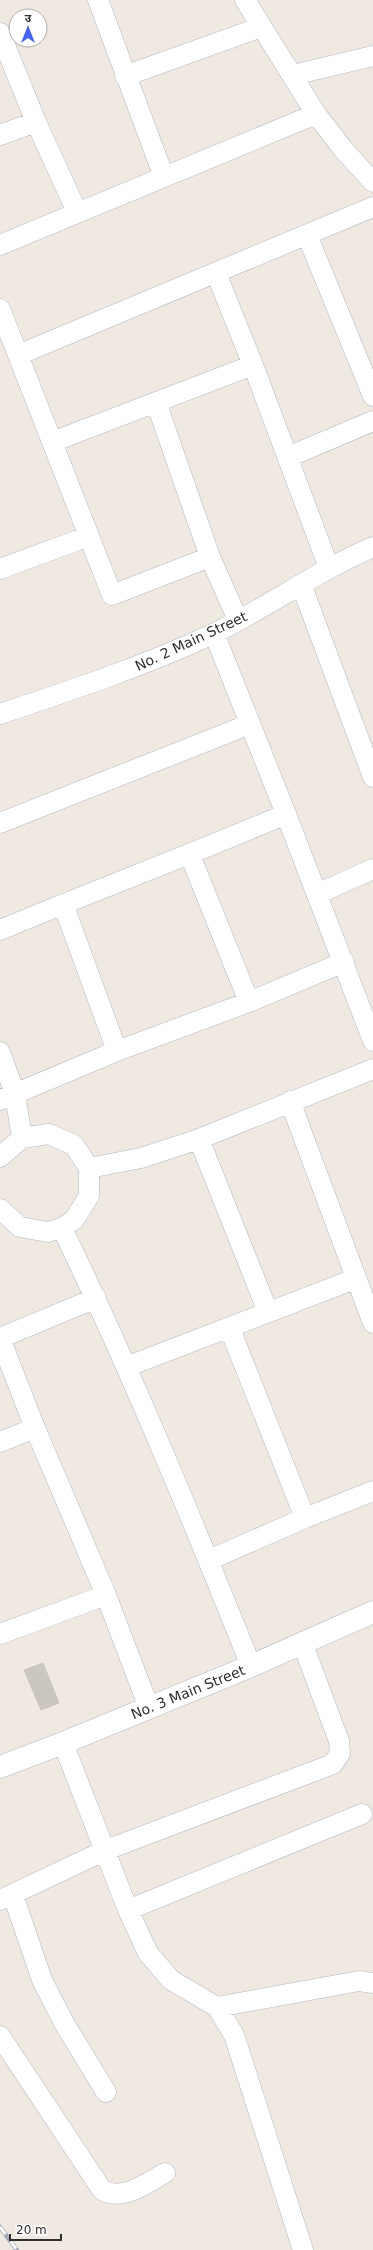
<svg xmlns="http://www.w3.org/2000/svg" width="373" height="2250" font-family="'DejaVu Sans','Noto Sans Devanagari',sans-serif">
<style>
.building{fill:#cbc7bf;stroke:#cbc5ba}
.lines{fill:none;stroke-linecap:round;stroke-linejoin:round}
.minor-casing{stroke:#b4b7c1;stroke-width:21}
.tertiary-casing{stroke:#b4b7c1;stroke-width:23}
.minor{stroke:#fff;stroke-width:20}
.tertiary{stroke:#fff;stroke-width:22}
.rail-casing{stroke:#a3a6b8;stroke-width:4.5}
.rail{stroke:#fff;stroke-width:3;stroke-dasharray:9;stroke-linecap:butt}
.labels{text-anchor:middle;stroke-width:3;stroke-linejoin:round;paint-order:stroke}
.street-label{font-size:14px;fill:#2e2e2e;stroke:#fff}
</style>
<rect width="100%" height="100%" fill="#efe9e1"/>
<path class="building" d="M43,1663L59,1703L41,1710L24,1670Z"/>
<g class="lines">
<defs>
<path id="minor" d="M98,0L164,177
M245,0L316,114L343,149L373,182
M0,33L36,122L77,212
M293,75L373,56
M125,76L261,27
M0,135L36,122
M307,235L373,396
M0,245L316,114
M216,273L253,365L329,568
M0,309L112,595L210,557L238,620
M18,355L373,207
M156,402L210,557
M52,442L253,365
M288,457L373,421
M0,569L89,536
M301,584L373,777
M214,633L286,814L373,1041
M0,714C72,690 144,666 213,634C268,607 317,571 373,547
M0,823L250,724
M190,855L249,1002
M317,894L373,869
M63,904L117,1051
M0,930C95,890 191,855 286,814
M0,1052L15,1094L22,1138
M0,1100L117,1051L249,1002L344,962
M290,1101L373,1323
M199,1139L268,1312
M0,1157L22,1138L49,1134L74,1145L89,1168V1196L74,1220L62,1228L48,1232L20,1227L0,1209
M89,1168L141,1158L199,1139L373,1069
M62,1228C131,1371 192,1519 251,1666
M230,1329L305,1518
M0,1338L35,1428L106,1595L149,1708
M0,1338L96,1298
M126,1367L355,1279
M0,1442L35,1428
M209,1560L305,1518L373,1491
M0,1634L106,1595
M63,1743L128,1910L148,1953L171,1980L217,2007L234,2035L303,2250
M13,1895L42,1980L64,2023L106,2092
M0,1900L106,1850L333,1764L340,1753L339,1741L302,1642
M128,1910L362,1814
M217,2007L359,1981L373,1983
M0,2036L102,2190C123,2202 146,2183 165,2173"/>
<path id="tertiary" d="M0,1767L63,1743L251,1666L373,1612"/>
</defs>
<use href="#minor" class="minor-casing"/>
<use href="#tertiary" class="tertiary-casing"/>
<use href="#minor" class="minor"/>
<use href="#tertiary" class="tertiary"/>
<defs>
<path id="rail" d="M0,2227L17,2250"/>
</defs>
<use href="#rail" class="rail-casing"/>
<use href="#rail" class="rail"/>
</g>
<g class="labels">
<g class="street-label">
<text transform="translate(191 641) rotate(-25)" y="5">No. 2 Main Street</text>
<text transform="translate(188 1692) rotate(-22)" y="5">No. 3 Main Street</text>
</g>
</g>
<g transform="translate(28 28)"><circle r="19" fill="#ffffff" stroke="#ababab"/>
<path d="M0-3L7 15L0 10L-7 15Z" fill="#4264fb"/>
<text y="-6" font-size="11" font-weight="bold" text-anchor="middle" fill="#2e2e2e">उ</text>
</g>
<path d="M10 2234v6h51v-6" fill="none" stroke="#2e2e2e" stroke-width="2"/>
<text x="16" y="2234" font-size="12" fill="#2e2e2e" stroke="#ffffff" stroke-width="3" paint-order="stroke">20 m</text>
</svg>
